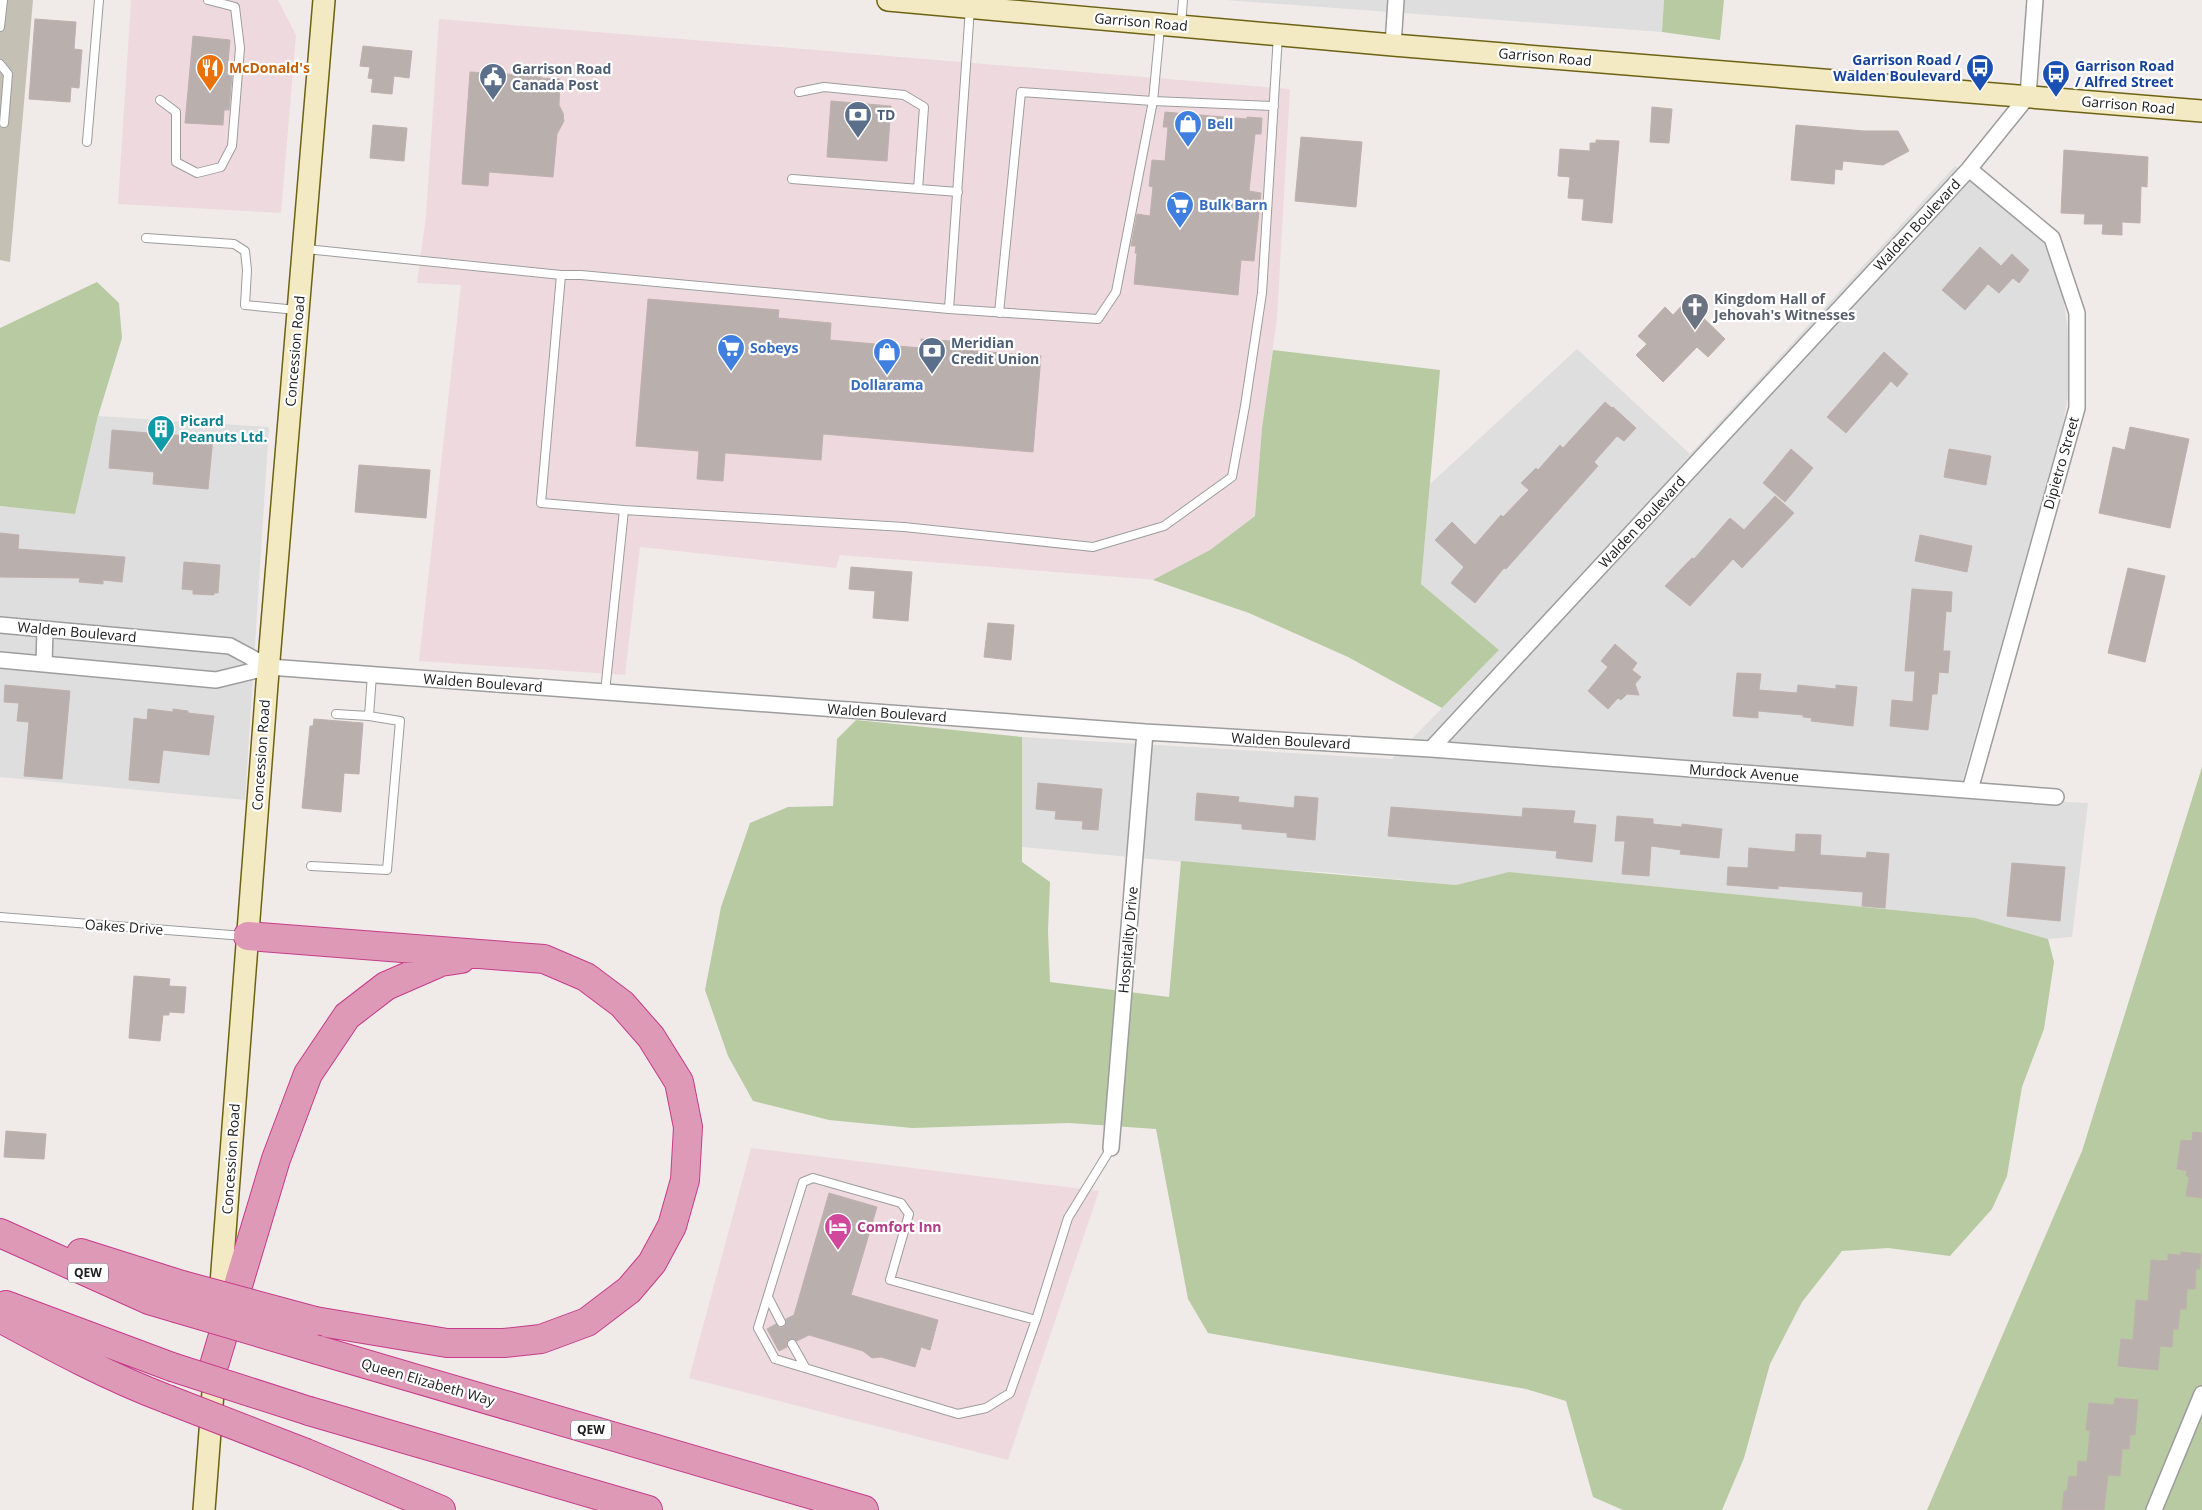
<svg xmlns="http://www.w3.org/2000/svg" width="2202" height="1510" font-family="'Open Sans',sans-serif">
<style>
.residential{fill:#dedede}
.commercial{fill:#eedade}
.construction{fill:#c4c0b4}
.forest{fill:#b7caa2}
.building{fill:#b9b0ae;stroke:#c0b0ac}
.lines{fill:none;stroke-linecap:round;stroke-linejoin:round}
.lane-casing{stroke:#9d9d9d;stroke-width:10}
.street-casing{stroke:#9d9d9d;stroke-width:18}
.secondary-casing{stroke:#6d6212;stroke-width:24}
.highway-casing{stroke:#c73b8b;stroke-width:30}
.lane{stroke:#fff;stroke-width:8}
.street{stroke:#fff;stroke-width:15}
.secondary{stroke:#f3eac3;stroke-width:21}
.highway{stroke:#de99b6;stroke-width:28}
.highway-bridge-casing{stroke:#c73b8b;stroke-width:30;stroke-linecap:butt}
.highway-bridge{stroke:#de99b6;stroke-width:28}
.labels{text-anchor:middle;stroke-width:4.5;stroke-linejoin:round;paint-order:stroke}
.shield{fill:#fff;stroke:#636363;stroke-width:1}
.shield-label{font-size:12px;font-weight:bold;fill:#202020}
.street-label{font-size:14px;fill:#202020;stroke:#fff}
.transit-label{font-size:14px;font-weight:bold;fill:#164399;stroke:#fff;text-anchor:end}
.food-label{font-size:14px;font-weight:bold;fill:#c56008;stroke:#fff;text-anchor:start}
.service-label{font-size:14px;font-weight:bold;fill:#4e5e75;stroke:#fff;text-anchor:start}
.shop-label{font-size:14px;font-weight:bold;fill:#366cbe;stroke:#fff;text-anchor:start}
.worship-label{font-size:14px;font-weight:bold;fill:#5b616d;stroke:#fff;text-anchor:start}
.culture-label{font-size:14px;font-weight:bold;fill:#0d838f;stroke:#fff;text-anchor:start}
.hotel-label{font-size:14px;font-weight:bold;fill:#b23c85;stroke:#fff;text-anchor:start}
</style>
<rect width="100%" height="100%" fill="#f0ebe8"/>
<path class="residential" d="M1226,0H1664L1662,32Z
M1955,166L2041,236L2062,289L2069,337V393L2060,437L1958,796L2088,803L2072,937L2048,939L1975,918L1509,872L1456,885L1324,872L1247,868L1022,847V737L1392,759L1499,650L1421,584L1430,484L1577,349L1690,454Z
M98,416L269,427L245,800L0,777V506L75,514Z"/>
<path class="commercial" d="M131,0H278L296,35L281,213L118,204Z
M439,19L1290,89L1277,318L1262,428L1255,516L1210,550L1157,580L840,555L836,568L640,547L625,675L419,661L461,285L417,283L426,216Z
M751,1148L1099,1191L1008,1460L689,1378Z"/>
<path class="construction" d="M0,0H33L10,262L0,260Z"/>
<path class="forest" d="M1664,0H1724L1720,40L1662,32Z
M97,282L119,303L122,338L98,416L75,514L0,506V328Z
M1273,350L1440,370L1421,584L1499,650L1442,708L1348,657L1249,613L1153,580L1210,550L1255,516L1262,428Z
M856,720L1022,737V862L1050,882L1048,931L1050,982L1169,997L1181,861L1456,885L1509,872L1975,918L2048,939L2054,962L2044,1029L2022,1087L2007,1176L1992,1209L1950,1256L1888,1248L1842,1251L1802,1302L1770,1364L1744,1458L1722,1510H1623L1593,1497L1566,1401L1526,1389L1208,1333L1188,1299L1156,1129L1069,1123L912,1128L829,1120L753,1101L728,1056L705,990L721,907L750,823L788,807L833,806L837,739Z
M2202,767V1510H1927L2082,1151Z"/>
<path class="building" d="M35,19L76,22L74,49L82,50L79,88L71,87L70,102L29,99Z
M193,36L230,40L227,74L232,75L229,110H224L223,125L185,123Z
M363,46L412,51L409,78L394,76L392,94L371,92L373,79L368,78L370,67L360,66Z
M470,72L541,76V78L560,79L559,105L563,113L564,121L557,134L553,177L489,172L488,186L462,184Z
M831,101L891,106L887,161L827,157Z
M1652,107L1672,109L1669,143L1650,142Z
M1165,112L1247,119V117L1262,118L1261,134H1255L1249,191L1261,193L1254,261L1241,260L1238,295L1134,284L1137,253H1135L1136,246H1131L1137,214L1150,216L1153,187L1149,186L1152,160L1165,161L1168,127H1163Z
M373,125L407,128L404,161L370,158Z
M1796,125L1864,131H1898L1909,151L1883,165L1843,161L1842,170L1835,169L1834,184L1791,180Z
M1301,137L1362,142L1356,207L1295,201Z
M1596,140L1619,141L1612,223L1582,220L1584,199L1568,198L1570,177L1558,176L1560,149L1590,151V143H1596Z
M2064,150L2148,157L2147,187L2141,186L2140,223L2122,222V235L2102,234L2103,224H2084L2085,214L2061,213Z
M1980,247L2001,266L2012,254L2029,270L2019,283L2013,278L1999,293L1988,284L1965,310L1942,290Z
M648,299L779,310L778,318L831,323L830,340L921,348V339L951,341L950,349L1041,356L1033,452L823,434L821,460L725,453L723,481L697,479L699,451L636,446Z
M1686,301L1725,339L1708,357L1697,347L1663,382L1636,355L1647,344L1638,336L1665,307L1673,315Z
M1884,352L1908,374L1897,387L1891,381L1846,433L1827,417Z
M1605,402L1612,408L1613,407L1636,428L1624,441L1617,436L1594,462L1598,466L1506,569L1504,568L1475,603L1451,583L1464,567L1435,540L1452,522L1475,545L1501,515L1503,517L1529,490L1521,483L1536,468L1538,470L1560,445L1563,448Z
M2130,427L2189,439L2170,528L2099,513L2113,447L2125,450Z
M112,430L213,438L208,489L153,484L154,472L109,468Z
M1791,449L1813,468L1785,502L1763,483Z
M1949,449L1991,456L1986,485L1944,477Z
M359,465L430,470L426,518L355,512Z
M1775,496L1794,513L1742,568L1733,559L1690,606L1665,586L1692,558L1694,559L1730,518L1744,530Z
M0,533L19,535L18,549L125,557L122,582L103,580V584L79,582L80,578L0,577Z
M1920,535L1972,546L1967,572L1915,561Z
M184,562L220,565L218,593H214V595L193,594V590L182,589Z
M851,567L912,572L908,621L873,618L875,591L849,589Z
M2128,568L2165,576L2145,662L2108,653Z
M1912,589L1952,592L1951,612L1946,611L1943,651H1950L1948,673L1939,672L1937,694H1932L1928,730L1890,726L1892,700L1913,702L1915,671H1905Z
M988,623L1014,625L1011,660L984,657Z
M1615,644L1637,663L1632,670L1641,677L1635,684L1639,695L1627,694L1621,700L1618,698L1608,709L1588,691L1608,667L1601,661Z
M1737,673L1761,674L1759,690L1797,693L1798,685L1836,689V685L1857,687L1853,726L1811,721L1812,718L1803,717V715L1758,711V718L1733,716Z
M5,685L70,691L62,779L24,776L29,722L17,721L19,703L4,702Z
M148,709L173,712V709L188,711V713L214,716L209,755L163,750L159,783L129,780L134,718L147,720Z
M314,719L363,723L359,774L344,773L341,812L302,808L310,726H313Z
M1038,783L1102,789L1098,830L1082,829L1083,821L1055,819L1056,811L1036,809Z
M1197,793L1239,797L1238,802L1294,808L1295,796L1318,798L1315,840L1287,837V833L1242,829V824L1195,820Z
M1391,807L1522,817L1523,808L1575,811L1573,823L1596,825L1592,862L1556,858L1557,851L1388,836Z
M1617,816L1653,819V824L1682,827V824L1722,829L1719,858L1680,854L1681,850L1651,846L1649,876L1622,874L1625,841H1615Z
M1796,834L1821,835L1820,855L1866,858L1867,852L1889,854L1885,908L1862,906L1863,892L1778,886V889L1727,885L1728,867L1748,868L1749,848L1795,852Z
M2012,863L2065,867L2060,921L2007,916Z
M134,976L170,979L169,986L186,987L184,1013L169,1012V1015H163L160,1041L129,1038Z
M6,1131L46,1134L44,1159L4,1157Z
M2193,1132L2202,1133V1198L2186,1196L2189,1177L2186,1176L2187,1171L2177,1169L2181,1140L2192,1141Z
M829,1193L877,1207L851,1295L938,1320L930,1350L921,1347L915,1367L881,1357L872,1358L863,1351L809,1335L797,1341L790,1339L787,1342V1347L779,1351L767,1329L776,1324L780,1328L784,1327L786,1319L794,1315Z
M2181,1252L2201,1254L2200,1269H2196L2195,1289H2187L2186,1309H2180L2178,1329H2173L2172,1347L2160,1346L2158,1370L2118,1366L2121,1339L2133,1340L2136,1300L2148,1301L2151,1260L2168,1261V1254L2181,1255Z
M2115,1398L2138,1400L2135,1435H2130L2129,1449H2122L2120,1476L2108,1475L2104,1510H2062L2064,1491H2067L2069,1476L2077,1477L2078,1461L2087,1462L2090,1431L2086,1430L2089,1403L2114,1405Z"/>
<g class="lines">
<defs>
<path id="lane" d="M1181,25L1183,0
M0,27L3,0
M1160,27L1153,101L1274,106
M0,64L8,74L4,123
M799,92L824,87L904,95L924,107L918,189
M160,100L176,112V162L197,173L221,167L232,146L240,48L235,7L208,0
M87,142L99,0
M792,179L958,192
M146,238L234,244L245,251L247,270L245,305L297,310
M306,249L561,275H581L949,309L970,8
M561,275L541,503L624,510L605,692
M949,309L1098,319L1116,292L1153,101L1021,92L999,313
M624,510L904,527L1093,547L1164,526L1232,477L1245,406L1262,293L1278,35
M336,714L369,716
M311,866L387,870L400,721L369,716L372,675
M0,917L244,936
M768,1297L781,1322
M1036,1320L890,1280L909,1214L901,1203L813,1178L803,1182L758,1328L775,1359L958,1414L986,1408L1010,1393L1036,1320L1068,1218L1111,1148
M792,1344L805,1367"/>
<path id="street" d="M1393,45L1396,0
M1969,169L2052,238L2077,313V408L1970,790
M0,625L230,646L269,667
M0,660L216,680L269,667L1145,732L1431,749L2056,797
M44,664L45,630
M1431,749L1969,169L2028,96L2035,0
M1111,1148L1145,732
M2154,1510L2202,1394"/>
<path id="secondary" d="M888,0L1393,45L2202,111
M219,1310L267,684L324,0
M204,1510L215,1366"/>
<path id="highway" d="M248,936L544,959L586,977L622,1004L651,1037L679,1082L688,1127L685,1180L672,1226L652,1263L629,1290L587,1322L541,1339L504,1343H447L315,1321
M0,1233L149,1300L176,1308
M81,1253L182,1285
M6,1305L172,1367
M0,1318C55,1348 109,1377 167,1399
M318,1350L864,1510
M215,1362L276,1159L308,1074L347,1016L386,986L441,962L461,959
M309,1411L648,1510
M306,1453L441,1510"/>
</defs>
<use href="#lane" class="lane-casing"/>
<use href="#street" class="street-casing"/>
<use href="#secondary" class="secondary-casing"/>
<use href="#highway" class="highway-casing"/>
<use href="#lane" class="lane"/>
<use href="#street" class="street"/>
<use href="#secondary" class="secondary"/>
<use href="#highway" class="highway"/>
<defs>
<path id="highway-bridge" d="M182,1285L315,1321
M176,1308L318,1350
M172,1367L309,1411
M167,1399L306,1453"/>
</defs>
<use href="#highway-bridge" class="highway-bridge-casing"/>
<use href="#highway-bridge" class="highway-bridge"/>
</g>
<defs>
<symbol id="restaurant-pin" viewBox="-11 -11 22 30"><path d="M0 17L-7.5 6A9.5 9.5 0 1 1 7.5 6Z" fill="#e8710a" stroke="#fff"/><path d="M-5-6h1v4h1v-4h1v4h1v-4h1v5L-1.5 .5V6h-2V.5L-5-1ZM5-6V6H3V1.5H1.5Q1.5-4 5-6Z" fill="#fff"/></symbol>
<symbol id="bus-pin" viewBox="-11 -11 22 30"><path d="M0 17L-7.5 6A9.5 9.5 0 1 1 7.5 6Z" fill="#1a4fb4" stroke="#fff"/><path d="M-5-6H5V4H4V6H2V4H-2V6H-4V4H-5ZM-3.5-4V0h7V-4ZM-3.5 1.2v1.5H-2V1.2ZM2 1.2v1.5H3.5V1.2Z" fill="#fff"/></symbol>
<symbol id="civic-pin" viewBox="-11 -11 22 30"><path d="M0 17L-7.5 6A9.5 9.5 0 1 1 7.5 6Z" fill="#5c6f8a" stroke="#fff"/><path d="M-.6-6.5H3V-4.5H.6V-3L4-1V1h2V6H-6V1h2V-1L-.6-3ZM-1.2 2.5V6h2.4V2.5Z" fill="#fff"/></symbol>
<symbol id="bank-pin" viewBox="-11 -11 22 30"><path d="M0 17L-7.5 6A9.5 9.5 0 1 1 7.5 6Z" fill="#5c6f8a" stroke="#fff"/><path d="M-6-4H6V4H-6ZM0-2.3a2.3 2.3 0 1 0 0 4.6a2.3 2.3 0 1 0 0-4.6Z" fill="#fff"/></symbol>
<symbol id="shop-pin" viewBox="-11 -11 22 30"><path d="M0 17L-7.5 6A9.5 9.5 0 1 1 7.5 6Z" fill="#3f7fe0" stroke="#fff"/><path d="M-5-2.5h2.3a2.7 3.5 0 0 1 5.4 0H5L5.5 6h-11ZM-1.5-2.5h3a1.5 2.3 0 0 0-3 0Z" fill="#fff"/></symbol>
<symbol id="supermarket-pin" viewBox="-11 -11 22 30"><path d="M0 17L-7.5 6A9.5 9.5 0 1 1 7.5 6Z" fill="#3f7fe0" stroke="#fff"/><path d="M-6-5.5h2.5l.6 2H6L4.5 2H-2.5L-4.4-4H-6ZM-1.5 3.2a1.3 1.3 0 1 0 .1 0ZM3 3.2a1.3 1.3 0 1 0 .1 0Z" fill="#fff"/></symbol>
<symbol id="church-pin" viewBox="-11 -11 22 30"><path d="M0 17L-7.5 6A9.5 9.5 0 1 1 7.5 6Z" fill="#6b7280" stroke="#fff"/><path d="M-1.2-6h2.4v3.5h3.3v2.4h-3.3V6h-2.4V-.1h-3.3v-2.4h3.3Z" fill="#fff"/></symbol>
<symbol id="building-pin" viewBox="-11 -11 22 30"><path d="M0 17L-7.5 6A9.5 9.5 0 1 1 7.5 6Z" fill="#0f9aa8" stroke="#fff"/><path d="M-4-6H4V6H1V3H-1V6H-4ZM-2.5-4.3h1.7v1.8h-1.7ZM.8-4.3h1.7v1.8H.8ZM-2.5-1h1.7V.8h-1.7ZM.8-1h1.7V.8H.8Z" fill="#fff"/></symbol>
<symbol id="hotel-pin" viewBox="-11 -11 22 30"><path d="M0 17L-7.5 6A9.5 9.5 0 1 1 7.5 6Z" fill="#d1479c" stroke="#fff"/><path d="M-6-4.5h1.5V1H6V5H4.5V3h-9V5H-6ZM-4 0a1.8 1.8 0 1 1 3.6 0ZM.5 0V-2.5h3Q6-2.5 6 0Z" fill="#fff"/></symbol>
</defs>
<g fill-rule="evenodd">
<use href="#restaurant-pin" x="194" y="52" width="32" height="43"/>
<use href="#bus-pin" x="1964" y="52" width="32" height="43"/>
<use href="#bus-pin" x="2040" y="58" width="32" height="43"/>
<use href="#civic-pin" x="477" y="61" width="32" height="43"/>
<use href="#bank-pin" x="842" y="99" width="32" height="43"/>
<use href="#shop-pin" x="1172" y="108" width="32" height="43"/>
<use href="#supermarket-pin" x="1164" y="189" width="32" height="43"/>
<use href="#church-pin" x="1679" y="291" width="32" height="43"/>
<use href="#supermarket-pin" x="715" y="332" width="32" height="43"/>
<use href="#bank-pin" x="916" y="335" width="32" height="43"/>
<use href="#shop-pin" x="871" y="336" width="32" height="43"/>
<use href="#building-pin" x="145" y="413" width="32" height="43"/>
<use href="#hotel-pin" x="822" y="1211" width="32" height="43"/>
</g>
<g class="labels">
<g class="shield">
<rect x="68" y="1263.5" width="40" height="19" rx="4"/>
<rect x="571" y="1420.5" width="40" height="19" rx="4"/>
</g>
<g class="shield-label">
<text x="88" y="1277">QEW</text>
<text x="591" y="1434">QEW</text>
</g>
<g class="street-label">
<text transform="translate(1141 22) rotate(5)" y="5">Garrison Road</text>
<text transform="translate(1545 57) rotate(5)" y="5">Garrison Road</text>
<text transform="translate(2128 105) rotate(5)" y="5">Garrison Road</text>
<text transform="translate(1917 225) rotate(-47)" y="5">Walden Boulevard</text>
<text transform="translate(295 351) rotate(-85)" y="5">Concession Road</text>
<text transform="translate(2061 463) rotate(-74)" y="5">Dipietro Street</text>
<text transform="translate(1642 522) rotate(-47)" y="5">Walden Boulevard</text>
<text transform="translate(77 632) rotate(5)" y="5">Walden Boulevard</text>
<text transform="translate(483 683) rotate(4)" y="5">Walden Boulevard</text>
<text transform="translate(887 713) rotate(4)" y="5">Walden Boulevard</text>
<text transform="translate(1291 741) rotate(3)" y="5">Walden Boulevard</text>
<text transform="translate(261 755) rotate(-86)" y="5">Concession Road</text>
<text transform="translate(1744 773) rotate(4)" y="5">Murdock Avenue</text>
<text transform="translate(124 927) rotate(4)" y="5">Oakes Drive</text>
<text transform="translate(1128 940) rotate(-85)" y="5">Hospitality Drive</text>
<text transform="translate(231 1159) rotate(-86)" y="5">Concession Road</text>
<text transform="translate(428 1382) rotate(16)" y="5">Queen Elizabeth Way</text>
</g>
<g class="transit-label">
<text x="1961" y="65">Garrison Road /<tspan x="1961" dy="16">Walden Boulevard</tspan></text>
<text x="2075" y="71" text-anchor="start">Garrison Road<tspan x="2075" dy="16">/ Alfred Street</tspan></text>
</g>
<g class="food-label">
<text x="229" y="73">McDonald's</text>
</g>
<g class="service-label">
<text x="512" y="74">Garrison Road<tspan x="512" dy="16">Canada Post</tspan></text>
<text x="877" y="120">TD</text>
<text x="951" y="348">Meridian<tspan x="951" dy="16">Credit Union</tspan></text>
</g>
<g class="shop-label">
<text x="1207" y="129">Bell</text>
<text x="1199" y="210">Bulk Barn</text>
<text x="750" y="353">Sobeys</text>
<text x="887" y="390" text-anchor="middle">Dollarama</text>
</g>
<g class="worship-label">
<text x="1714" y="304">Kingdom Hall of<tspan x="1714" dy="16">Jehovah's Witnesses</tspan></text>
</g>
<g class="culture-label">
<text x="180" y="426">Picard<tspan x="180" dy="16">Peanuts Ltd.</tspan></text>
</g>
<g class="hotel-label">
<text x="857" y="1232">Comfort Inn</text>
</g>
</g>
</svg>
